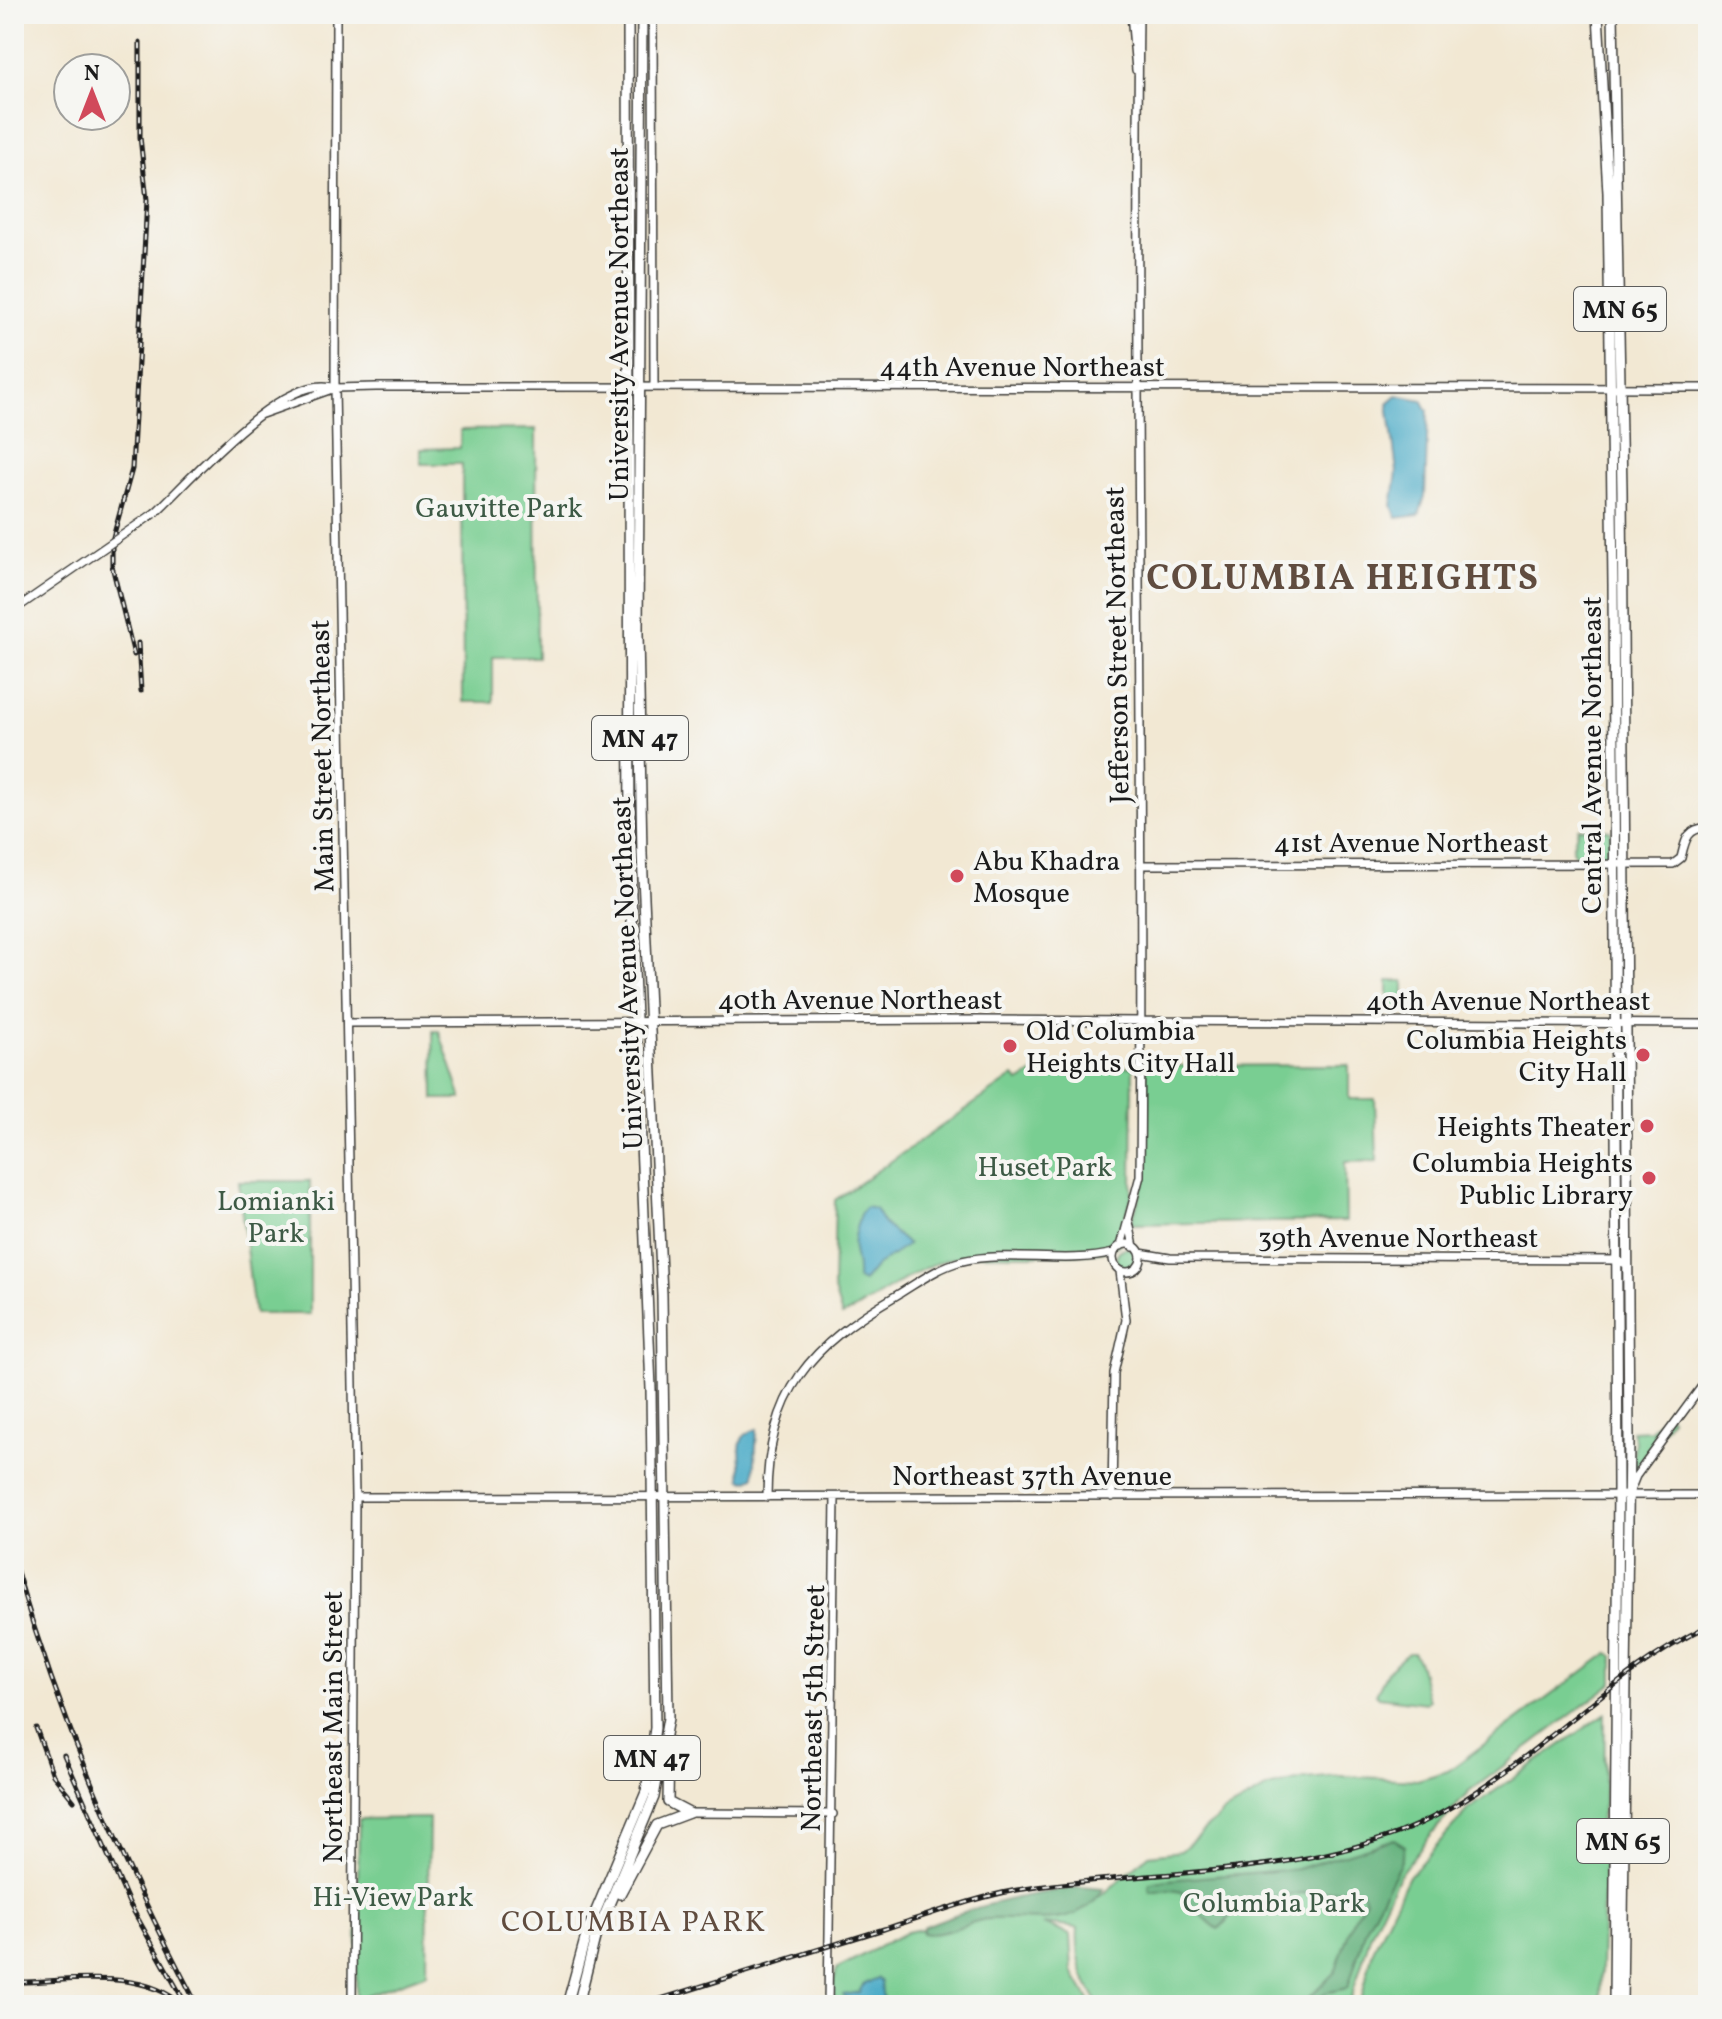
<svg xmlns="http://www.w3.org/2000/svg" width="1722" height="2019" font-family="Vollkorn,serif">
<style>
.green{fill:#79ce92;stroke:#4a7557;stroke-width:2}
.forest{fill:#62b17c;stroke:#3f664c;stroke-width:2}
.water{fill:#48aac7;stroke:#326372;stroke-width:2}
.lines{fill:none;stroke-linecap:round;stroke-linejoin:round}
.minor-casing{stroke:#3c3b37;stroke-width:10}
.major-casing{stroke:#3c3b37;stroke-width:12}
.minor{stroke:#fff;stroke-width:7}
.major{stroke:#fff;stroke-width:9}
.rail-casing{stroke:#1c1c1c;stroke-width:5}
.rail{stroke:#f6f6f2;stroke-width:2;stroke-dasharray:6;stroke-linecap:butt}
.minor-bridge-casing{stroke:#3c3b37;stroke-width:10;stroke-linecap:butt}
.minor-bridge{stroke:#fff;stroke-width:7}
.poi-dot{fill:#d1495b;stroke:#f6f6f2;stroke-width:3}
.labels{text-anchor:middle;stroke-width:8;stroke-linejoin:round;paint-order:stroke}
.shield{fill:#f6f6f2;stroke:#5d5d5c;stroke-width:2}
.shield-label{font-size:26px;font-weight:bold;fill:#1c1c1c}
.street-label{font-size:28px;fill:#1c1c1c;stroke:#f6f6f2}
.park-label{font-size:28px;fill:#3d5a45;stroke:#f6f6f2}
.poi-label{font-size:28px;fill:#1c1c1c;stroke:#f6f6f2;text-anchor:end}
.neighbourhood-label{font-size:30px;letter-spacing:2px;fill:#604c3f;stroke:#f6f6f2}
.district-label{font-size:36px;font-weight:bold;letter-spacing:2px;fill:#604c3f;stroke:#f6f6f2}
</style>
<rect width="100%" height="100%" fill="#f6f6f2"/>
<filter id="ink" filterUnits="userSpaceOnUse"><feTurbulence type="fractalNoise" baseFrequency=".0125" numOctaves="2"/><feDisplacementMap in="SourceGraphic" scale="16" xChannelSelector="R" yChannelSelector="G"/><feConvolveMatrix kernelMatrix="1 2 1 2 8 2 1 2 1" color-interpolation-filters="sRGB"/></filter>
<filter id="wash" filterUnits="userSpaceOnUse"><feTurbulence type="fractalNoise" baseFrequency=".006" numOctaves="4" result="noise"/><feDisplacementMap in="SourceGraphic" scale="32" xChannelSelector="R" yChannelSelector="G"/><feGaussianBlur stdDeviation="1.8" result="paint"/><feColorMatrix in="noise" values="0 0 0 0 0 0 0 0 0 0 0 0 0 0 0 0 0 1.4 0 .05"/><feComposite in="paint" operator="in"/></filter>
<g filter="url(#wash)">
<rect width="100%" height="100%" fill="#f2e8d3"/>
<path class="green" d="M536,429L537,657H493V702H463L462,464H421V449L460,448V430Z
M1578,828L1610,830L1611,855L1608,859L1577,860L1572,849Z
M1388,981H1404V1007H1388Z
M433,1031H439L462,1099H434Z
M1349,1065V1099H1375L1377,1161L1345,1162L1346,1221L1131,1224L1146,1175V1066Z
M1045,1066L1133,1067L1132,1194L1119,1245C1092,1263 1000,1250 962,1256C918,1263 882,1298 842,1316L833,1287L835,1200L1014,1076L1019,1082Z
M238,1181H310V1314H254Z
M1116 1259a11 11 0 1 1 22 0a11 11 0 1 1-22 0Z
M1665,1412L1671,1418L1632,1473L1635,1441L1632,1431L1651,1430Z
M1408,1653H1413C1424,1665 1421,1684 1429,1699L1426,1703L1379,1697L1376,1694L1388,1670Z
M1608,1653L1613,1656V1683L1469,1792L1433,1832L1399,1875L1371,1933L1349,2005H1100C1082,1981 1076,1958 1078,1928L1043,1924L1070,1935L1072,1971L1092,2005H833L836,1969L907,1932L1047,1902L1101,1896L1149,1855L1181,1851L1223,1813L1268,1788L1305,1779L1340,1776L1417,1780L1448,1771Z
M1605,1714L1604,1804L1597,1831L1604,1858L1600,2005H1360L1373,1950L1409,1876L1469,1809Z
M429,1818L427,1973L356,1999L359,1819Z"/>
<path class="forest" d="M1394,1839L1405,1846L1401,1861L1366,1928L1348,1988L1325,1993L1314,2005H1302L1335,1972L1354,1917L1366,1900L1361,1890C1341,1889 1256,1895 1242,1906C1233,1913 1227,1922 1218,1929C1205,1920 1198,1909 1184,1901L1182,1892L1170,1890L1151,1893L1149,1888L1150,1883L1167,1880L1297,1869Z
M1081,1887L1104,1889C1076,1933 1032,1916 989,1919C968,1920 944,1938 922,1933L923,1927C974,1905 1025,1894 1081,1887Z"/>
<path class="water" d="M1397,395L1422,400L1428,411L1425,496L1419,515L1397,518L1392,506L1397,472L1388,403Z
M866,1207L875,1209L884,1224L908,1245L876,1266L863,1282L857,1279C859,1254 848,1253 857,1225C860,1217 858,1214 866,1207Z
M757,1429L754,1477L746,1481L741,1479C744,1456 730,1437 757,1429Z
M877,1978L881,1982L883,2005C869,2005 850,2009 843,1995L859,1992L863,1985Z"/>
</g>
<g filter="url(#ink)">
<g class="lines">
<defs>
<path id="minor" d="M336,14L335,388L355,1497L352,2005
M653,14L654,386
M1131,14L1136,70
M262,414L335,388L376,387L1708,388
M156,512C191,479 285,370 335,388
M1140,865L1673,864L1681,858C1685,841 1687,827 1708,828
M348,1023L980,1020L1708,1024
M1129,1222L1134,1247
M1113 1258a14 14 0 1 1 28 0a14 14 0 1 1-28 0Z
M1121,1246L1140,1176C1144,789 1134,401 1139,14
M1140,1253L1170,1258L1615,1260L1626,1264
M1630,1491L1636,1476L1708,1378
M355,1497L1708,1495
M767,1497C767,1392 811,1345 897,1295C917,1283 938,1267 962,1261C1011,1250 1064,1265 1114,1253
M1112,1497L1114,1373L1126,1320L1120,1271
M689,1813L833,1814
M828,2005L835,1497"/>
<path id="major" d="M1598,14L1608,193L1613,584L1618,1487L1614,2005
M1613,14L1622,490L1629,1439L1622,2005
M669,1742L668,1802L689,1813
M620,1894L657,1825L689,1813
M567,2005L587,1932L646,1792L655,1728L651,1389L630,870L628,14
M578,2005L595,1938L654,1797L668,1718L662,1295L642,854L638,633L642,14"/>
</defs>
<use href="#minor" class="minor-casing"/>
<use href="#major" class="major-casing"/>
<use href="#minor" class="minor"/>
<use href="#major" class="major"/>
<defs>
<path id="rail" d="M138,643L141,691
M134,655L112,566V541L132,469L147,200L140,137V42
M14,1562C61,1724 119,1856 197,2005
M36,1728L53,1775L74,1801
M64,1755L129,1903L183,1999
M21,1982C71,1981 143,1968 182,2005
M642,2005C723,1979 803,1954 884,1929C927,1916 972,1898 1017,1890C1145,1869 1274,1879 1398,1833C1516,1788 1595,1680 1708,1626"/>
</defs>
<use href="#rail" class="rail-casing"/>
<use href="#rail" class="rail"/>
<defs>
<path id="minor-bridge" d="M14,610L156,512"/>
</defs>
<use href="#minor-bridge" class="minor-bridge-casing"/>
<use href="#minor-bridge" class="minor-bridge"/>
</g>
</g>
<g class="poi-dot">
<circle cx="957" cy="876" r="8"/>
<circle cx="1010" cy="1046" r="8"/>
<circle cx="1643" cy="1055" r="8"/>
<circle cx="1647" cy="1126" r="8"/>
<circle cx="1649" cy="1178" r="8"/>
</g>
<g class="labels">
<g class="shield">
<rect x="1574" y="287" width="92" height="44" rx="6"/>
<rect x="592" y="716" width="96" height="44" rx="6"/>
<rect x="604" y="1736" width="96" height="44" rx="6"/>
<rect x="1577" y="1819" width="92" height="44" rx="6"/>
</g>
<g class="shield-label">
<text x="1620" y="318">MN 65</text>
<text x="640" y="747">MN 47</text>
<text x="652" y="1767">MN 47</text>
<text x="1623" y="1850">MN 65</text>
</g>
<g class="street-label">
<text transform="translate(618 324) rotate(-90)" y="10">University Avenue Northeast</text>
<text x="1022" y="376">44th Avenue Northeast</text>
<text transform="translate(1116 645) rotate(-91)" y="10">Jefferson Street Northeast</text>
<text transform="translate(1591 755) rotate(-90)" y="10">Central Avenue Northeast</text>
<text transform="translate(321 756) rotate(-91)" y="10">Main Street Northeast</text>
<text x="1411" y="852">41st Avenue Northeast</text>
<text transform="translate(626 973) rotate(-92)" y="10">University Avenue Northeast</text>
<text x="860" y="1009">40th Avenue Northeast</text>
<text x="1508" y="1010">40th Avenue Northeast</text>
<text x="1398" y="1247">39th Avenue Northeast</text>
<text x="1032" y="1485">Northeast 37th Avenue</text>
<text transform="translate(812 1708) rotate(-89)" y="10">Northeast 5th Street</text>
<text transform="translate(332 1727) rotate(-90)" y="10">Northeast Main Street</text>
</g>
<g class="park-label">
<text x="499" y="517">Gauvitte Park</text>
<text x="1045" y="1176">Huset Park</text>
<text x="276" y="1210">Lomianki<tspan x="276" dy="32">Park</tspan></text>
<text x="393" y="1906">Hi-View Park</text>
<text x="1274" y="1912">Columbia Park</text>
</g>
<g class="poi-label">
<text x="973" y="870" text-anchor="start">Abu Khadra<tspan x="973" dy="32">Mosque</tspan></text>
<text x="1026" y="1040" text-anchor="start">Old Columbia<tspan x="1026" dy="32">Heights City Hall</tspan></text>
<text x="1627" y="1049">Columbia Heights<tspan x="1627" dy="32">City Hall</tspan></text>
<text x="1631" y="1136">Heights Theater</text>
<text x="1633" y="1172">Columbia Heights<tspan x="1633" dy="32">Public Library</tspan></text>
</g>
<g class="neighbourhood-label">
<text x="634" y="1931">COLUMBIA PARK</text>
</g>
<g class="district-label">
<text x="1343" y="589">COLUMBIA HEIGHTS</text>
</g>
</g>
<rect width="1722" height="2019" fill="none" stroke="#f6f6f2" stroke-width="48"/>
<g transform="translate(92 92)"><circle r="38" fill="#f6f6f2" stroke="#9f9f9c" stroke-width="2"/>
<path d="M0-6L14 30L0 20L-14 30Z" fill="#d1495b"/>
<text y="-12" font-size="22" font-weight="bold" text-anchor="middle" fill="#1c1c1c">N</text>
</g>
</svg>
